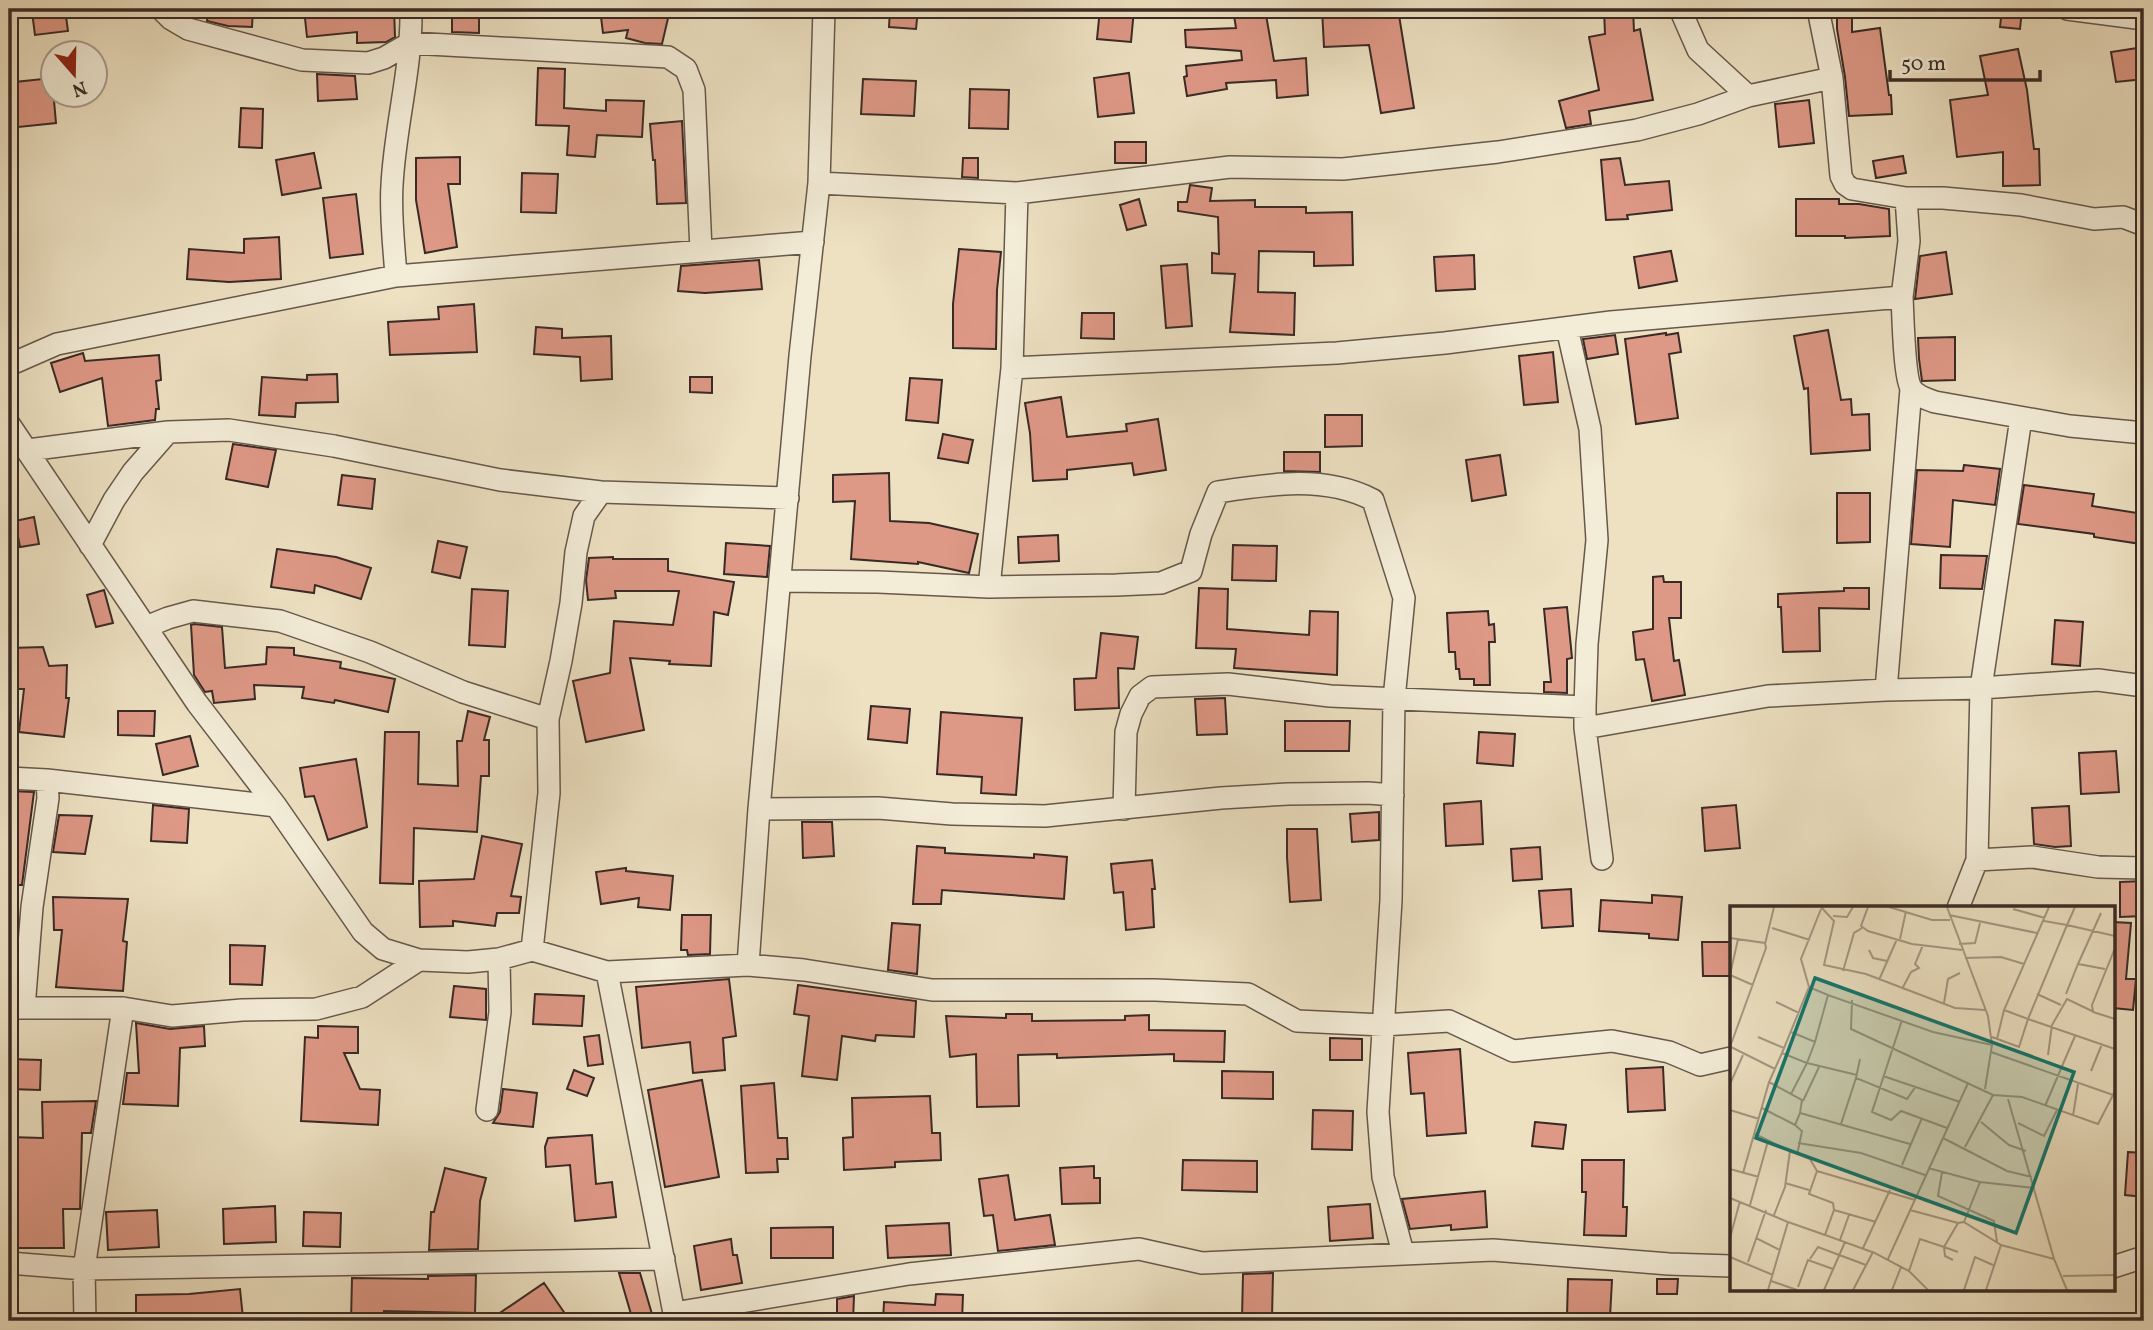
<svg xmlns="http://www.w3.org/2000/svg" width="2153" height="1330" font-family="Vollkorn,serif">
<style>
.building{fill:#de9886;stroke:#3a2a25;stroke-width:2}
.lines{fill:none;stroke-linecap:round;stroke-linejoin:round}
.minor-casing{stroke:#67584c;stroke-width:24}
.minor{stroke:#f3ecd7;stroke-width:21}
.inset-road{fill:none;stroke:#a59883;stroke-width:2}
.view{fill:#0f766e;fill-opacity:0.15;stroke:#0f766e;stroke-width:3.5}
.inset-edge{fill:none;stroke:#3a2a25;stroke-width:3.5}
</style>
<rect width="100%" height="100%" fill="#ede1c2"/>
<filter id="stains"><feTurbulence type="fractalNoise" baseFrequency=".00286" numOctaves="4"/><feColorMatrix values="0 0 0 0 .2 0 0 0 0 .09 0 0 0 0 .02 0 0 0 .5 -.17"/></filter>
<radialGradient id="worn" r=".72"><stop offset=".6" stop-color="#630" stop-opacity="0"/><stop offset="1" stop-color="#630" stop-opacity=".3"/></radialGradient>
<path class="building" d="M65,9L68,31L35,35L32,12Z
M208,9H253L252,27L228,26L207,21Z
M304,9H394L395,37L386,42L357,43V32L307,37Z
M452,9H479V33L452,32Z
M600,9H647L669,14L662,44L645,43L626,38L628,30L603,33Z
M890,9H918L916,29L889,27Z
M1100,9H1134L1131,42L1097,39Z
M1233,9H1265L1274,61L1306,58L1308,95L1277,98L1276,80L1226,83L1227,89L1187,96L1184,77L1187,76L1186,66L1242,60L1241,51L1186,47L1185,30L1236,28Z
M1322,9H1398L1414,108L1381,113L1369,45L1324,47Z
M1604,9H1633L1634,31L1640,29L1653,100L1589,111L1591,124L1566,128L1559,101L1599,90L1589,37L1605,34Z
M1837,9H1852V32L1880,28L1889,95H1891L1892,114L1849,116L1845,77L1837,29Z
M2002,9L2022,10L2020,29L2000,27Z
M2144,47V79L2116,82L2111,52Z
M2018,49L2027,90L2034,149H2039L2040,185L2003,186V152L1957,157L1950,100L1988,95L1980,56Z
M538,68L565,69L564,108L606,111V100L644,101L642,137L597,135L595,157L567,155L569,126L536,125Z
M1129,73L1134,113L1098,117L1094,78Z
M317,74L355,76L357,99L318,101Z
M52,78L56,123L9,128V111L18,110L15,82Z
M863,79L916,81L914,116L861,114Z
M970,89L1009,90L1008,129L969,128Z
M1809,100L1814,143L1779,147L1775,104Z
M241,108L263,109L262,148L239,147Z
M682,121L686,203L657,204L655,160H653L650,124Z
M1115,142H1146V163H1115Z
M314,153L321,188L282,195L276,160Z
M1903,156L1906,173L1876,178L1873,161Z
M460,157V184H448L457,247L425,253L416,200V158Z
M963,158H978V178L962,177Z
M1620,158L1625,185L1669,181L1672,210L1627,215L1628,219L1606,220L1601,160Z
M522,173L558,174L556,213L521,212Z
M1190,185L1212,188L1210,201L1255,200V207H1306V213L1352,212L1353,265L1314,266V252L1259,251L1258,292L1295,293L1294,335L1230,332L1235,274L1212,273V253L1219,254L1218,217L1178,211V202H1187Z
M356,194L363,254L330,258L323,198Z
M1139,199L1146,225L1127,230L1120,205Z
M1796,199H1839V204H1859L1889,209L1890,236L1845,238V236H1796Z
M279,237L281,279L229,282L187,279L189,249L244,253V239Z
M959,249L1001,252L997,290L996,349L953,348V304Z
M1671,251L1677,281L1639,288L1634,257Z
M1946,252L1952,294L1915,299L1920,256Z
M1474,255L1475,289L1436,291L1434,257Z
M759,260L762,289L705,293L678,291L681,266Z
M1187,264L1192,326L1166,328L1161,266Z
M474,304L477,352L390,355L388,322L439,319L438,307Z
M1082,313H1114V339L1081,338Z
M536,327L562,329V338L611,336L612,379L581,381L580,357L534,354Z
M1828,330L1841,400L1851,399L1852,415L1869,414L1870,450L1811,454L1808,388L1804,389L1794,336Z
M1666,333V335L1678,333L1681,352L1669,354L1678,418L1636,424L1625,339Z
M1615,335L1618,354L1587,359L1583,339Z
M1955,337V380L1922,381L1919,359L1918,338Z
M1553,352L1558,402L1524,405L1519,356Z
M83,353L85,361L159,355L161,380L156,381L159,409H156L155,420L108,426L102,378L60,392L51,363Z
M337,374L338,402L296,403L295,417L259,415L262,377L307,380V375Z
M690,377H712V393L690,392Z
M910,378L942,380L938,423L906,420Z
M1061,397L1067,437L1127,431L1126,424L1158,419L1166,470L1134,475L1132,463L1067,470V479L1033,481L1030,433L1025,403Z
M1325,415H1362V446L1325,447Z
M943,434L973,440L968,463L938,458Z
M233,444L276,450L268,487L226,479Z
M1284,452H1320V472L1284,471Z
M1500,455L1506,495L1472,501L1466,460Z
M1964,465L2000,469L1995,505L1953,500L1950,547L1911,544L1917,470L1963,471Z
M889,473L890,521L929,523L978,534L969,573L918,562V564L851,559L855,501L833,502V475Z
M342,475L375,479L372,509L338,505Z
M2024,485L2094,494L2092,506L2144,514L2141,544L2094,537V534L2018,524Z
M1837,493H1870V542L1837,543Z
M34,517L39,544L20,547L15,521Z
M1058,535L1059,561L1019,563L1018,537Z
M438,541L467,547L460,578L432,572Z
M726,543L770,546L767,577L724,574Z
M1233,545L1277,546L1276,581L1232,580Z
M277,549L336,557L371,568L361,599L315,585L314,593L271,587Z
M1941,555L1987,556L1982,589L1940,588Z
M613,557V559H668V571L734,582L728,615L714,612L711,666L669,664L670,661L630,658L644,730L586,742L573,681L610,673L614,621L673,625L679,591H615L616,598L588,600L586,580L589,558Z
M1663,576L1664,582H1681V618H1669L1674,661L1679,660L1685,695L1652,701L1644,659L1636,660L1633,632L1653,629V577Z
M1199,588L1228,589L1227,629L1309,635L1310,611L1338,612L1337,675L1234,668L1236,649L1196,648Z
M1844,588H1869V609L1819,608L1820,651L1783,652L1781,607H1778V594L1844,591Z
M472,589L508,591L505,647L469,645Z
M104,590L113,623L96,627L87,595Z
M1567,607L1572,658L1567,659V693L1544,692V682H1551L1544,609Z
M1488,611L1489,625L1494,624L1495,642H1489L1490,685H1474V679H1460L1459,669H1456L1455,652H1449L1447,613Z
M2055,620L2083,622L2080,666L2052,664Z
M194,624L222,627L225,668L266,664L267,647L294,648V655L341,662L340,668L395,679L388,712L335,700L334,703L302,698L304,687L254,685L255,699L214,703L212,691L205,692L194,675L191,625Z
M1101,633L1138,637L1134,669L1118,668L1119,708L1075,710L1074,679L1096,678Z
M43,647L49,666L67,665L66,698H69L64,737L19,732L24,689H11V648Z
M1225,698L1227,734L1197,735L1195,699Z
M871,706L910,709L907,743L868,739Z
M118,711H155L154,736L118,735Z
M468,711L490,717L484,740H489V776H481L477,832L414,828L413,884L380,883L385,732H419L418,784L458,786L457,741H462Z
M941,712L1022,718L1016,795L981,793L982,777L937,774Z
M1285,721H1350L1349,751H1285Z
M1479,732L1515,734L1513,766L1477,763Z
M190,736L198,766L163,775L156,744Z
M2116,751L2119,792L2081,794L2079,753Z
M356,759L367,827L328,840L314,796L305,797L300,768Z
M9,791L34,792L22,885H9Z
M1481,801L1483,844L1446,846L1444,804Z
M153,805L189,809L187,843L151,841Z
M1736,805L1740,848L1705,851L1702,808Z
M2069,806L2071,846L2055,847L2034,844L2032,808Z
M1379,812V840L1352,842L1350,814Z
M59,815L92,816L85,854L53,852Z
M802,822H832L834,856L803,858Z
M1287,829H1317L1321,900L1290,902L1287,857Z
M482,836L522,844L511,896L521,897L519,913H497L495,926L453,921V926L420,927L419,881L474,879Z
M917,846L945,848V853L1034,858V854L1067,857L1064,899L942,890L941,904H913Z
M1540,847L1542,879L1513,881L1511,849Z
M1152,860L1155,889H1152L1154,927L1126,930L1123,892L1114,893L1111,864Z
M626,868V871L673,876L670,910L638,907L639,898L601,904L596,872Z
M2144,881V916L2120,917V882Z
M1571,889L1573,926L1542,928L1539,891Z
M1652,895L1682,897L1678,940L1649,938V934L1599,931L1601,900L1652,903Z
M53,897L128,899L123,941L127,942L123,991L56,987L62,930H54Z
M682,915H711L710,954L688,955L687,950H681Z
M2113,922L2131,923L2126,979H2136L2133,1010L2113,1008Z
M892,923L920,925L917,974L888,970Z
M1702,942H1731V976H1703Z
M230,945L265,946L262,985L230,984Z
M729,979L736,1036L723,1038L725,1070L693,1073L690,1042L642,1048L636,987Z
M798,985L916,1001L914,1037L876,1035L875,1041L842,1036L837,1080L802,1076L809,1016L794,1014Z
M454,986L486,989V1020L450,1017Z
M535,994L584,996L582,1026L533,1024Z
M1006,1014H1032V1021L1125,1020V1016L1149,1015V1030L1225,1031L1224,1062L1174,1061V1054L1057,1058V1054L1018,1055L1019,1106L977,1107L976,1054L950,1057L946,1016L1006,1018Z
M136,1023L170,1029L204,1026L205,1046L180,1048L178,1106L123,1104L127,1073H139Z
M318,1026L358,1027V1053H344L360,1089L380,1090L378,1125L301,1121L305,1037L318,1038Z
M599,1035L603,1064L588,1066L584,1037Z
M1330,1038L1362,1039V1060H1330Z
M1460,1049L1466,1133L1427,1136L1424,1093L1411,1094L1408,1053Z
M9,1059L41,1060L40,1090L9,1089Z
M1663,1067L1665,1110L1628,1112L1626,1069Z
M574,1070L594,1078L587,1096L567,1089Z
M1222,1071L1273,1072V1099L1222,1098Z
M702,1080L719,1177L665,1187L648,1090Z
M774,1083L778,1138H787L788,1159H777L778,1172L746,1173L741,1086Z
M503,1089L537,1093L533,1127L493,1123L500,1112Z
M930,1096L932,1133H940L941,1160L895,1162V1167L844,1170L843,1138L853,1137L852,1098Z
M96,1101L91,1133H82L80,1209H63L64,1248H15V1205H9V1137L43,1138L42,1102Z
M1313,1110L1353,1111L1352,1150L1312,1149Z
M1535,1122L1566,1125L1563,1149L1532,1146Z
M592,1135L596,1184L612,1182L616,1217L575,1221L570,1165L546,1167L545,1147L548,1138Z
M2128,1152L2144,1153V1197L2125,1195Z
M1183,1160L1257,1161V1192L1182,1190Z
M1582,1160H1624L1623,1207H1627L1626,1236L1584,1235L1586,1192H1582Z
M1094,1166V1178H1100V1203L1062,1204L1060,1168Z
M445,1168L486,1178L480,1201L478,1249L429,1250L431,1212H434Z
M1008,1175L1015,1220L1050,1215L1055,1245L998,1251L993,1215L984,1216L979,1179Z
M1485,1191L1487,1227L1451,1230V1225L1410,1229L1402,1199Z
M1370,1204L1373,1238L1330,1241L1328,1207Z
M275,1206L276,1242L224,1244L223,1209Z
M157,1210L159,1247L108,1250L106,1212Z
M304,1212L341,1213L340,1247L303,1246Z
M949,1223L951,1255L888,1258L886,1226Z
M833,1227V1258H771V1228Z
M731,1239L733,1255H737L742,1283L701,1290L694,1246Z
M619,1273H640L654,1321H633Z
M1273,1273L1272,1318H1242L1243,1274Z
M476,1275L475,1313L384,1311L385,1321H351L352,1278L428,1279V1276Z
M1568,1279L1612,1280L1610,1317L1567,1316Z
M1657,1279H1678L1677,1294H1657Z
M544,1283L570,1321H488Z
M240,1289L243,1318L215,1321H136V1295L189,1294Z
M936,1294L963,1295L962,1321H883L884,1302L935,1305Z
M854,1296L853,1321H837V1299Z"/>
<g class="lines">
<defs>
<path id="minor" d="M161,9L171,19L188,29L302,60L368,63L384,58L410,43L668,57L686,69L694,90L701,251
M1680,9L1698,50L1748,96
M2067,9L2144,19
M819,183L1017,193L1230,167L1343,169L1498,152L1637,130L1698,114L1748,96L1832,78
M1906,198H1943L2021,205L2094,219L2123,217L2144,225
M396,276C394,246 390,215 392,185C395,126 412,68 411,9
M1902,297C1903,315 1904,376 1911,388C1916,396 1927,399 1935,402L2070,426L2144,433
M1567,328L1590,429L1597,540L1587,644L1585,707
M9,365L57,344L396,276L813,242
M1012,368L1337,353L1445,343L1611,322L1902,297L1909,241L1906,198L1852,189L1845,184L1841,176L1832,78L1818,9
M2021,418L1981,688L2098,680L2144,686
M9,424L197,703L276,806L363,932L383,949L419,960L468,962L499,959L532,950L607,972L748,965L804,970L932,990H1155L1248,994L1297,1021L1383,1025L1449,1021L1513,1051L1612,1041L1669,1052L1700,1065L1731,1058
M28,450L168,432L229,430L334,446L500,480L601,492L788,498
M90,545L114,500L133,472L168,432
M781,581L878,582L989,587L1116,585L1161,583L1191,571L1201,534L1218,492C1270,484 1325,475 1373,500L1404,598L1394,699L1391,900L1378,1112L1383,1177L1403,1253
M989,587L1012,368L1017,193
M146,627L168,618L193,611L280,621L370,652L463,692L548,719
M1886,690L1911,389
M1585,728L1768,696L1886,690L1981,688L1977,860
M9,778L47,780
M759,809L878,808L952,814L1045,816L1221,798L1288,794L1368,793L1393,795
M1124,809L1126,732L1131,714L1140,696L1152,687L1228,684L1330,696L1585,707V728L1602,859
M1958,908L1977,860L2032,857L2098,867L2144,868
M532,950L549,793L548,719L561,661L571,603L576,552L584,516L601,492
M748,965L759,809L800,356L819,183L824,9
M607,972L674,1313L678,1321
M9,1008H123L172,1016L242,1010L316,1009L362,997L419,960
M24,1008L32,907L48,798L47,780L276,806
M487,1110L500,1012L499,959
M9,1263L84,1269L664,1259
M2113,1267L2144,1257
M674,1313L909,1274L1139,1249L1202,1263L1493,1250L1669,1264L1731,1266
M85,1321L84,1269L123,1008"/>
</defs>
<use href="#minor" class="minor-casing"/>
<use href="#minor" class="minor"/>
</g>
<g transform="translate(1730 906)">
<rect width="385" height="385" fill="#ede1c2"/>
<path class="inset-road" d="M91,1L104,15L94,59L136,68L225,102L255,104M138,1L131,20L138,25L182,38L232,44M159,1L202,14H220M217,1L258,110L262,139L255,183M345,1L337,19L385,30M283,3L315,12M219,9L307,27M103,10L117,11L123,1M42,22L80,34M0,32L35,37L36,42L0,141M170,33L176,5M35,38L44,1M229,38L245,37L250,17M385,42L362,99L363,106L385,113M139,44L143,52L157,55M235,52L271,51L294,58M348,58L371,7M113,65L124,27L132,22M0,69L8,33M0,69L23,79M149,74L167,33M79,81L71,53L91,3M172,83L181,66L189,62L185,58L193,39M307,88L331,99M336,88L348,58L375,63M122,94L121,123L263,189L292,191L368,218L383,189M46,96L69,107M214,97L218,73L230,67M274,104L298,113L337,19L314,15M172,114L142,206L161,214L171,205L217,222M61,126L85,136L98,89L203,126L262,139M28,131L54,142M262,131L289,141L298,113L385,143M267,133L274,104L319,1M85,136L77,157L127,169M1,141L45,163M261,146L383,189L385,184M52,147L79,81L98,89M318,149L322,119L337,93L362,105M130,153L126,172L177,193L186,180M361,165L372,138M153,170L230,196M39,176L72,194L70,207M0,178L13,149M278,193L324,353L337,384M73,195L89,161M315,200L345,130M32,202L65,219M0,204L29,213M343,210L348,178M251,216L279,239L296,245M288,217L314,230L327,204M111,218L126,172M25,228L60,245L55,281L44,309M213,232L277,265L302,271M68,237L131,247L195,269M235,241L263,189M60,245L80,253L87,265M67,249L72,225L65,219L70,207L180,238M172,259L192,212M198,262L250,276L305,282M0,263L29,271M212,266L208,290L264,315L267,336M13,267L39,176L52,147L77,157L61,188M250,276L234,316L271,339L256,384M55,277L79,284M0,292L58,316L38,384M20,299L38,235M104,304L103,297L79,288L87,265L185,294M180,304L228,317M58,316L95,329M0,332L10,295M26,332L50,344M110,334L119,309M271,339L324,353M133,342L160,284M142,346L95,329L104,304L146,316M0,351L43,369M80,353L88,341L136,359M158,353L238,177M223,354L215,350L214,341L228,346M18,356L36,304M179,365L190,333L214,341L228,317L234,316M333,370L385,369M41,375L67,384M68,381L78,354L103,363M94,384L115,336M123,384L143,346L179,365L198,384M162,384L171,361M234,384L245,351L263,359"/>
<path class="view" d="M85,72L344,166L286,327L26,232Z"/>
<rect width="385" height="385" class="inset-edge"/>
</g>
<rect width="2153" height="1330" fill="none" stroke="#ede1c2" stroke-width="35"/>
<rect x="10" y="10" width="2132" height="1309" fill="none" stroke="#3a2a25" stroke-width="3.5"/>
<rect x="18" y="18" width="2118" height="1295" fill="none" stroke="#3a2a25" stroke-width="2"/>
<g transform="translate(74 74) rotate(160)"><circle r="33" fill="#f3ecd7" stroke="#a99e90" stroke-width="2"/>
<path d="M0-5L12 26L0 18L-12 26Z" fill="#8f2418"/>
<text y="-10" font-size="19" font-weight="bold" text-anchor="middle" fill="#3a2a25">N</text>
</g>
<path d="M1890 70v10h150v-10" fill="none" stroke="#3a2a25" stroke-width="3.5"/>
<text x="1901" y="70" font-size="21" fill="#3a2a25" stroke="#f3ecd7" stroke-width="5" paint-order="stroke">50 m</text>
<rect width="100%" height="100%" filter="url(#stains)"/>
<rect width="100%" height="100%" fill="url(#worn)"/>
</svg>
